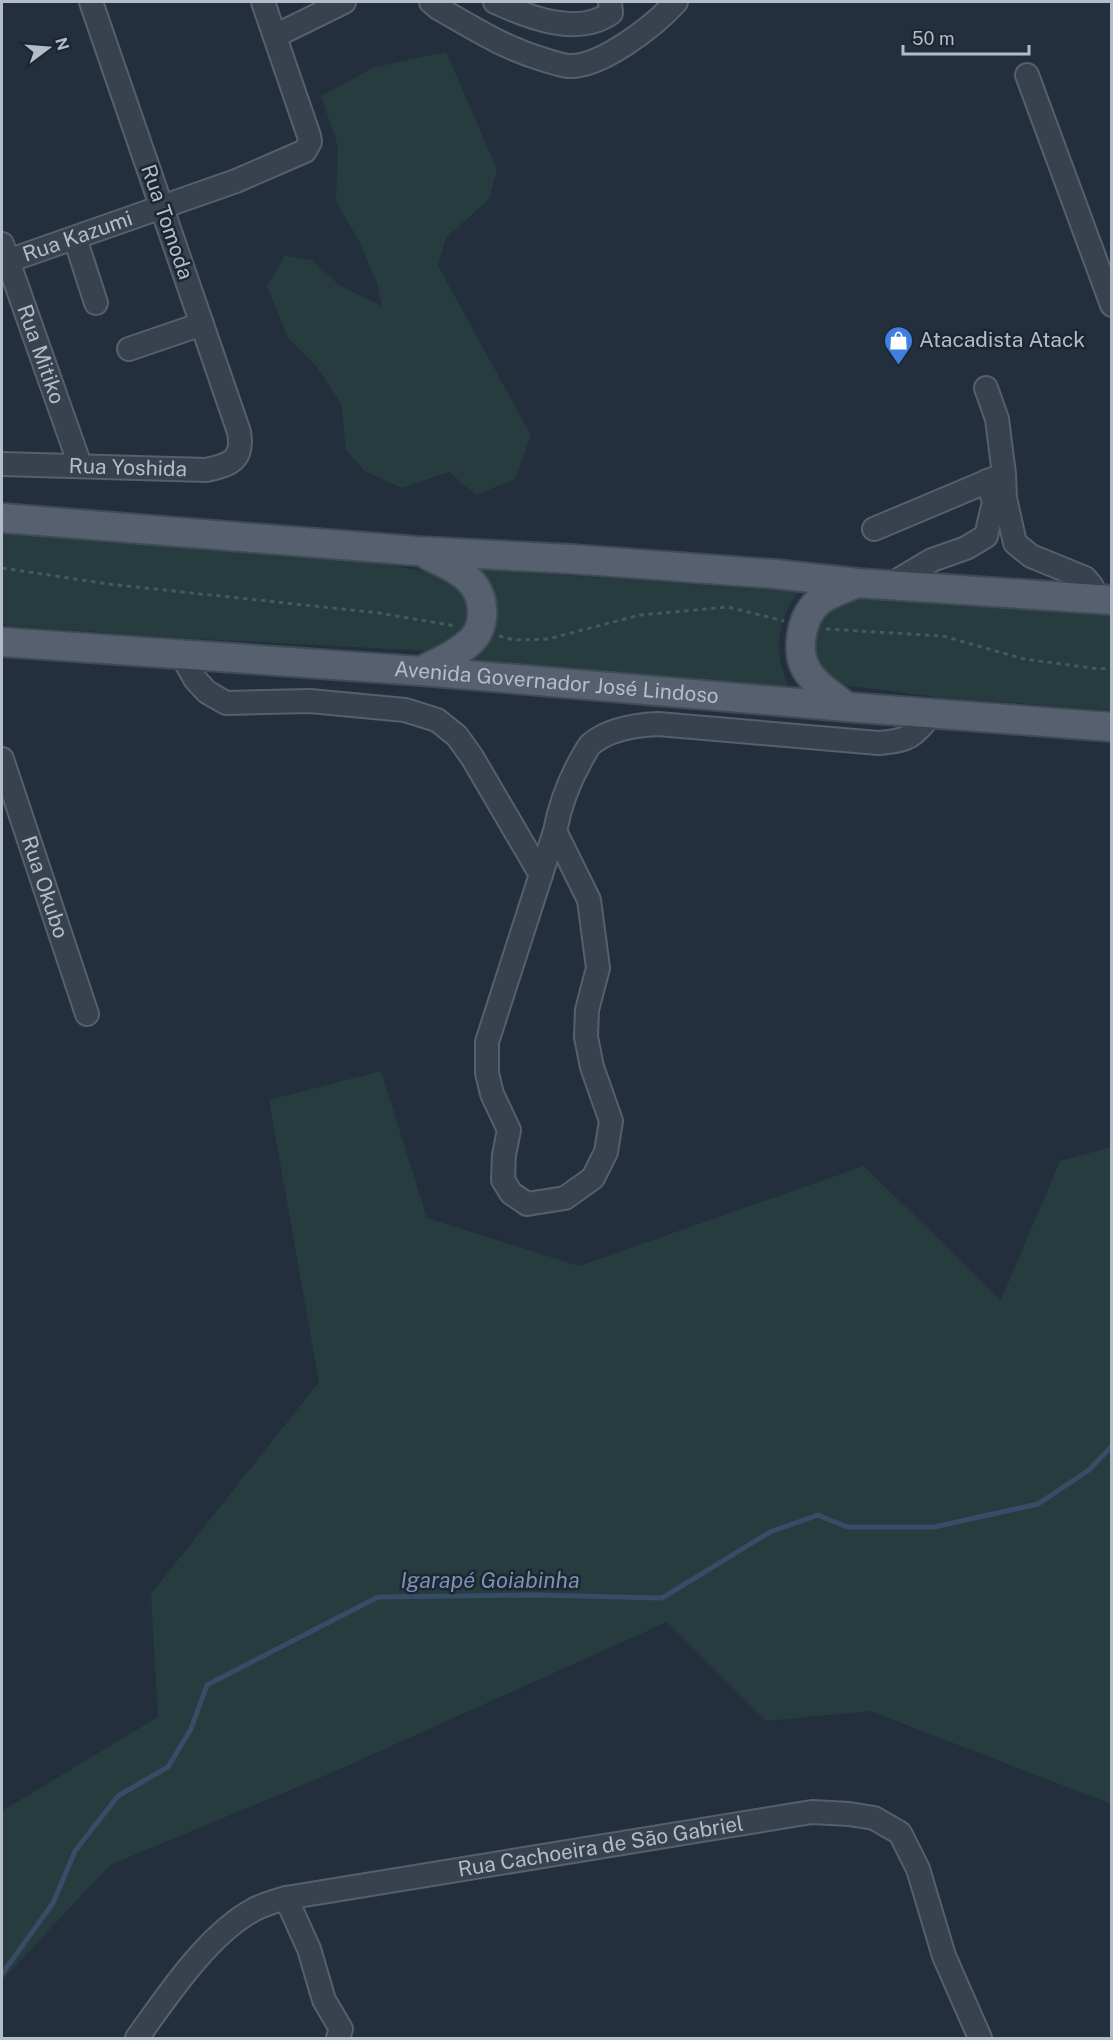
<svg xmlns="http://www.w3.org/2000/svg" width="1113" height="2040" font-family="'Public Sans',sans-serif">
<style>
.green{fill:#263c3f}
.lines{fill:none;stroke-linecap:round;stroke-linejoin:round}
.stream{stroke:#394c67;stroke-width:5}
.minor-casing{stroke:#565f6c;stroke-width:26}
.major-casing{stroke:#414a57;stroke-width:32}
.path{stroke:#44595c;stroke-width:3;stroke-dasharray:4.5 4.5;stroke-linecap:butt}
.minor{stroke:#38414e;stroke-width:22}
.major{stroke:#56606e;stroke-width:28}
.labels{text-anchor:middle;stroke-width:5;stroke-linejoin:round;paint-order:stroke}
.street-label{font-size:21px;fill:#b4bcc9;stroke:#1d2633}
.poi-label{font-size:21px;fill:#b4bcc9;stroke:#1d2633;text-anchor:start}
.water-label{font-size:22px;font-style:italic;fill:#7c92b1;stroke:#1d2633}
</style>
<rect width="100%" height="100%" fill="#242f3e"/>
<path class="green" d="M446,52L497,169L489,199L446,238L438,266L531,435L515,479L476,495L449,472L402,488L364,471L346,449L341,403L315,365L288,338L267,286L285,256L312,260L339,285L382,306L377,283L358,239L336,201L338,146L321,96L375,67Z
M2,529L332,553L440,575L458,589L464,598L469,616L465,629L438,650L429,651L181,638L2,625Z
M477,569L798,592C775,623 773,656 791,690L465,665L474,657Z
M850,598L1111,614V710L936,697L843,685L833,682L813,661L817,615Z
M381,1071L427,1218L579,1266L864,1166L1001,1300L1060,1161L1111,1147V1804L870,1711L766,1721L667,1622L329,1774L110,1865L2,1980V1811L158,1717L151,1594L319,1382L269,1100Z"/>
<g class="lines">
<path class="stream" d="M2,1974L53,1903L75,1851L118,1796L168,1767L191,1729L207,1685L378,1597L535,1595L662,1598L770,1532L818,1515L847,1527H934L1038,1504L1089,1470L1112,1446"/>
<defs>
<g id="minor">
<path d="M431,2L438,8C475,29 504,48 545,60C552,62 560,65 568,66C601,68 655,25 676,2"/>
<path d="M495,2C528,17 577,37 611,13L610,2"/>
<path d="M275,36L344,2"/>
<path d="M1027,75L1112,305"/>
<path d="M75,238L96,303"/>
<path id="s1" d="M2,244L80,465"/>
<path id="s2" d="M2,263L236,181L305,151L310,142L309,136L263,2"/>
<path d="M129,349L202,324"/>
<path d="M986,388L997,419L1004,474L1005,498L1015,543L1031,556L1085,578L1091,585L1098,599"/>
<path id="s3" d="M2,464L206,470C230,465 244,460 239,432L91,2"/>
<path d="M874,529L1000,476"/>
<path d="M890,585L932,560L966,548L986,536L994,502L987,481"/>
<path d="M181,654L195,679L207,692L226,703L310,701L405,710L437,720L457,736L472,757L541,875"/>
<path id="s4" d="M2,759L87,1014"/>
<path d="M555,831L589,900L598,968L587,1010L586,1037L592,1067L611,1121L606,1152L593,1178L565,1198L527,1204L511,1193L503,1180L504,1155L509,1130L492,1094L487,1073V1042L555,831C560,805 568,783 581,760C584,755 587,748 591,744C609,729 636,725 658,724L878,743C909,741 913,737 932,713"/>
<path d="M286,1898L309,1949L324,2000L341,2029L338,2038"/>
<path id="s5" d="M137,2038C168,1995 208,1934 255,1909C265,1904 276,1901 286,1898L812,1812L849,1814L874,1818L900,1833L918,1869L944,1956L980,2038"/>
</g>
<g id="major">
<path d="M2,518L417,551L571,559L775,574L857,583L1112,600"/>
<path id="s6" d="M2,642L421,671L847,707L1112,727"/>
<path d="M421,671C439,662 458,654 473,639C480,631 483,619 482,608C480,578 453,567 429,556"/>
<path d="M847,707C833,696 815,685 806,669C796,651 801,619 816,604C826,594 844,589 857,583"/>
</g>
</defs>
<use href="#minor" class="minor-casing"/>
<use href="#major" class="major-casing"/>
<path class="path" d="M2,568L108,584L379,613L455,626
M826,629L943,636L1024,659L1099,669L1112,668
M499,636L514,640L548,639L640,615L728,607L784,621"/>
<use href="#minor" class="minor"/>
<use href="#major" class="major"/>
</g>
<defs>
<symbol id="shop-pin" viewBox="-11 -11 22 30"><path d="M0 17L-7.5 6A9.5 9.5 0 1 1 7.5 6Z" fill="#3f7fe0" stroke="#1d2633"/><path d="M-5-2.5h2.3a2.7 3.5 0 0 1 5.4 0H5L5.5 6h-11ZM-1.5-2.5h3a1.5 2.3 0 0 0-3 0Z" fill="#fff"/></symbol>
</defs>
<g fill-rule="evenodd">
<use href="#shop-pin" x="882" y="324" width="33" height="45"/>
</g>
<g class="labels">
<g class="street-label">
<text transform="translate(167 222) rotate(71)" y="7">Rua Tomoda</text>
<text dy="7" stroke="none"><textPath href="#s2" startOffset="80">Rua Kazumi</textPath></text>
<text dy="7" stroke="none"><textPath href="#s1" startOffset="117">Rua Mitiko</textPath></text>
<text dy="7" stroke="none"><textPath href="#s3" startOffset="126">Rua Yoshida</textPath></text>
<text dy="7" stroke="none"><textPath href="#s6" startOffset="556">Avenida Governador José Lindoso</textPath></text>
<text dy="7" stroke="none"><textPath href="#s4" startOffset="135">Rua Okubo</textPath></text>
<text dy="7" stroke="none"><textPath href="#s5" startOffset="528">Rua Cachoeira de São Gabriel</textPath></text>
</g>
<g class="poi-label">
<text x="919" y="347">Atacadista Atack</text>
</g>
<g class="water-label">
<text x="490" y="1588">Igarapé Goiabinha</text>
</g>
</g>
<rect width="1113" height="2040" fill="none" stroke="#b4bcc9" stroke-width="6"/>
<g transform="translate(48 48) rotate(74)" stroke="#1d2633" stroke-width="4.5" paint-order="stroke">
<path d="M0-4.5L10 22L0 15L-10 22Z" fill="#b4bcc9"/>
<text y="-9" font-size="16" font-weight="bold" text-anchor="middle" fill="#b4bcc9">N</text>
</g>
<path d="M903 45v9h126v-9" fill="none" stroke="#b4bcc9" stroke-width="3"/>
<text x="912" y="45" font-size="18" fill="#b4bcc9" stroke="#1d2633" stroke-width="4.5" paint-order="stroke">50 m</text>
</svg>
